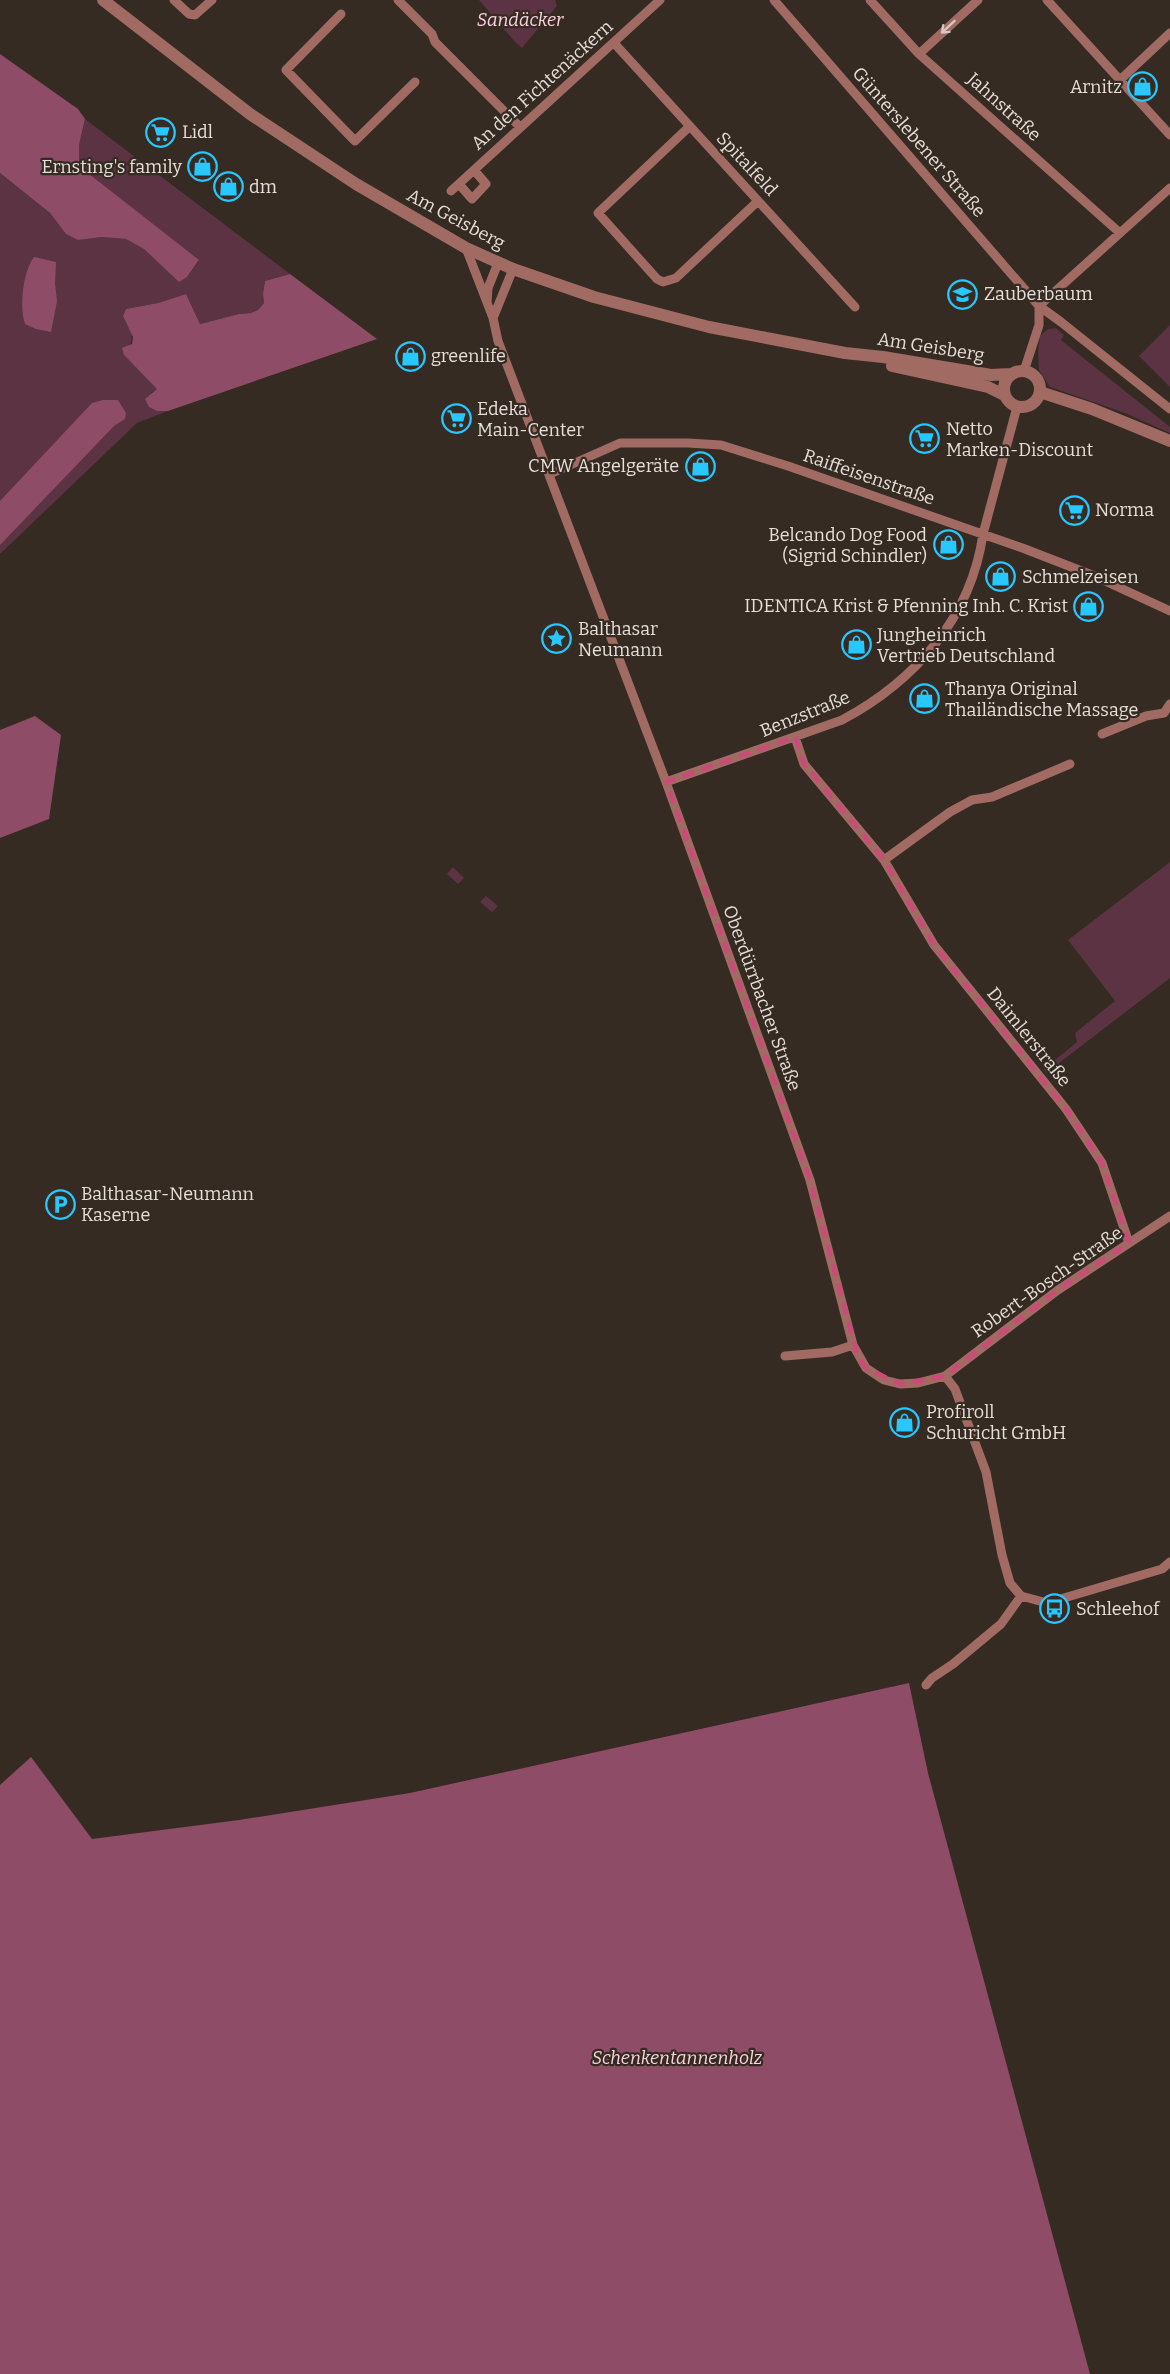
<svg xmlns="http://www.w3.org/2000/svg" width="1170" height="2374" font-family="Bitter,serif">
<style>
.green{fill:#5b3343}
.forest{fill:#8f4c67}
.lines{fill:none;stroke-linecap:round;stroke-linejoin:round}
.minor{stroke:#a16b63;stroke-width:9}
.tertiary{stroke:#a16b63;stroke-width:12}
.oneway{stroke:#d7c7c1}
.marked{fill:none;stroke:#cb4a7a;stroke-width:4.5;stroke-dasharray:12 8;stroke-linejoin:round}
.labels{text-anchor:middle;stroke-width:4.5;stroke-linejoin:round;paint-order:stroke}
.park-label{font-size:18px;font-style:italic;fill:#fcd2e1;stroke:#352b22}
.street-label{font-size:18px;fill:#e5ded9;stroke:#352b22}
.poi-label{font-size:18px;fill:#e5ded9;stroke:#352b22;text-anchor:start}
</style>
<rect width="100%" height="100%" fill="#352b22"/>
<path class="green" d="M479,0H555L557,6L522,48L515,42Z
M85,119L290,274L265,281L263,294L264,303L258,310L251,313L239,314L200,324L186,294L158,303L126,309L123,316C132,334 137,337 124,355L158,389L151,393L157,411H168L137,423L0,554V173L50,213L66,234L78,240L102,237L126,239L144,249L179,281L187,277L199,261L79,166V145Z
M1170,325V387L1139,356Z
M1056,328L1064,335L1061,340L1170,427V433L1125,413L1050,387L1039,370L1038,351L1040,336L1048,329Z
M1170,862V978L1046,1073L1044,1069L1077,1042L1075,1033L1115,1001L1068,940Z
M453,867L464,878L458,884L447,874Z
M486,896L498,906L492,912L480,902Z"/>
<path class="forest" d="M0,54L78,109L85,119L79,145V166L199,260L187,277L179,282L144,249L126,239L102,237L78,240L66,234L50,213L0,173Z
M34,257L56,262L55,284L57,301L51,332L36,329L25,324C19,307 23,271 34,257Z
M290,274L377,339L168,411H157L149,407L145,399L157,389L124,355L122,348L132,344L133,337L123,316L126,309L158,303L186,294L200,324L239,314L251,313L258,310L264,303L263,294L265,281Z
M103,400H118L126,413L125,419L114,426L0,545V501L92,403Z
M35,716L61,735L49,819L0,838V730Z
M909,1683L928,1773L1090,2374H0V1785L31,1757L92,1839L239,1820L410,1793Z"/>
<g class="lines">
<path class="minor" d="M174,0L189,14L195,15L212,0
M398,0L432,34L435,42L520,127
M774,0L1039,306L1061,322L1170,409
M870,0L919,54L1120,233
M1047,0L1170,135
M341,14L286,70L355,141L415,82
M614,43L855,307
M919,54L978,0
M1120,80L1170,33
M690,126L598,213L657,279L663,282L676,278L758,201
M459,184L472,199L486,184L474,170
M451,191L660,0
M466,248L493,318L498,341L666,782L810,1180L853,1345L866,1368L884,1380L900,1384L918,1383L945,1376L1058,1290L1170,1216
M487,302L488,288L498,263
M1039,306L1170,188
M493,318L513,269
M1024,371L1039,325V306
M550,474L620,443H688L721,445L788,466L1025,549L1092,575L1170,611
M1102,734L1146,716L1164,713L1170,704
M795,737L804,764L884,860L934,945L1066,1109L1102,1163L1129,1243
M666,782L842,720C915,681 971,618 983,534L1017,407
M884,860L950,812L972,800L992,797L1070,764
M785,1356L832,1352L853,1345
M945,1376L955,1389L986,1472L1002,1555L1010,1583L1021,1596L1047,1603L1162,1569L1170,1562
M926,1685L932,1678L953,1664L1001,1624L1021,1596"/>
<path class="tertiary" d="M103,0L250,114L356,184L466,248L513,269L594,297L709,327L845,353L883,357L991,375L1011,374
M892,366L988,387L1004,395
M1004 389a18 18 0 1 1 36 0a18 18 0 1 1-36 0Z
M1040,392L1092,409L1170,441"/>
</g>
<defs><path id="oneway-shaft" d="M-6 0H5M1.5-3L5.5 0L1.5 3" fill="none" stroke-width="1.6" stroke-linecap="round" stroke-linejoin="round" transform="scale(1.5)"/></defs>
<use class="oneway" href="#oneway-shaft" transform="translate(948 27) rotate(137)"/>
<path class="marked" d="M795,737L804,764L884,860L934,945L1066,1109L1102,1163L1129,1243L1058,1290L945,1376L900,1384L866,1368L858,1357L810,1180L666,782Z"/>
<defs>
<symbol id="shop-ring" viewBox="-11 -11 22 22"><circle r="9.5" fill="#352b22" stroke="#27c8ff" stroke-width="1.5"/><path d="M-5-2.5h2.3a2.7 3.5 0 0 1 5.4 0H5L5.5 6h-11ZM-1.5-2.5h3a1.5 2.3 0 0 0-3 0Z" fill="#27c8ff"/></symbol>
<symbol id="supermarket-ring" viewBox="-11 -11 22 22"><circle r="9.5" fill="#352b22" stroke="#27c8ff" stroke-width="1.5"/><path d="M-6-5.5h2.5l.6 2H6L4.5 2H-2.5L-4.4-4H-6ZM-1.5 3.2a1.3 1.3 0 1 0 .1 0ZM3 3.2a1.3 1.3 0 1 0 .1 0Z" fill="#27c8ff"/></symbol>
<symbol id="school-ring" viewBox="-11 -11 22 22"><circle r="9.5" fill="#352b22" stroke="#27c8ff" stroke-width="1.5"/><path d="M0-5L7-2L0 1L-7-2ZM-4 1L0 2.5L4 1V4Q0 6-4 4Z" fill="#27c8ff"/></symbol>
<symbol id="sight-ring" viewBox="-11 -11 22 22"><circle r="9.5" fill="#352b22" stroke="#27c8ff" stroke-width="1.5"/><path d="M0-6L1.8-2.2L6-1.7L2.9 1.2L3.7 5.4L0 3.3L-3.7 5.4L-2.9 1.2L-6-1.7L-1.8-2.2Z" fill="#27c8ff"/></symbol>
<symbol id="parking-ring" viewBox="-11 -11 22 22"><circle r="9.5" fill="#352b22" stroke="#27c8ff" stroke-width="1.5"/><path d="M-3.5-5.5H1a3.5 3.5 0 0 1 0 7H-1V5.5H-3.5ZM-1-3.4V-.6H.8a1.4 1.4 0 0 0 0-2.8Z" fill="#27c8ff"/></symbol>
<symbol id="bus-ring" viewBox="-11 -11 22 22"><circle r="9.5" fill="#352b22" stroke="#27c8ff" stroke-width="1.5"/><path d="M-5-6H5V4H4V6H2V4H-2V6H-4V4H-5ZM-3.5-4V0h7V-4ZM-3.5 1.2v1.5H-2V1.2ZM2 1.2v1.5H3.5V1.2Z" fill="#27c8ff"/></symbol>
</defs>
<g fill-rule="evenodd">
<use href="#shop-ring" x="1126" y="70" width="33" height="33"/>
<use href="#supermarket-ring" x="144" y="116" width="33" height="33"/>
<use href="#shop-ring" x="186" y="150" width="33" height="33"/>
<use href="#shop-ring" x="212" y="170" width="33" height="33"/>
<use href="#school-ring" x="946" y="278" width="33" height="33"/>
<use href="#shop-ring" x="394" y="340" width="33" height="33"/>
<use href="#supermarket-ring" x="440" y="402" width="33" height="33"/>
<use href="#supermarket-ring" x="908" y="422" width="33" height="33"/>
<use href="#shop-ring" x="684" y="450" width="33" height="33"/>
<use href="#supermarket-ring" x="1058" y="494" width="33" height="33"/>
<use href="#shop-ring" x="932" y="528" width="33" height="33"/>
<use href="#shop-ring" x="984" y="560" width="33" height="33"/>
<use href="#shop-ring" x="1072" y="590" width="33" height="33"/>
<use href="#sight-ring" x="540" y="622" width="33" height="33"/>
<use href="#shop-ring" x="840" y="628" width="33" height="33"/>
<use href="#shop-ring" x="908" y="682" width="33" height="33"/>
<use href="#parking-ring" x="44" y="1188" width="33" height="33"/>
<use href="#shop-ring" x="888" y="1406" width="33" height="33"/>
<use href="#bus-ring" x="1038" y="1592" width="33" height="33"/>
</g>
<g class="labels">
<g class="park-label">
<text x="520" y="26">Sandäcker</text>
<text x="677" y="2064">Schenkentannenholz</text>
</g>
<g class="street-label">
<text transform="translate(542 85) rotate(-42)" y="6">An den Fichtenäckern</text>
<text transform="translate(1004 107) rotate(42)" y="6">Jahnstraße</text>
<text transform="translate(919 142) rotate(49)" y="6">Günterslebener Straße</text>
<text transform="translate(747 164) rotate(47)" y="6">Spitalfeld</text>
<text transform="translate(456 219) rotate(28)" y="6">Am Geisberg</text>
<text transform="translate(931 347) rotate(9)" y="6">Am Geisberg</text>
<text transform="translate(869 477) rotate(19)" y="6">Raiffeisenstraße</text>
<text transform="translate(805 714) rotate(-22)" y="6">Benzstraße</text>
<text transform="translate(762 998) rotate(70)" y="6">Oberdürrbacher Straße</text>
<text transform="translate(1029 1037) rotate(51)" y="6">Daimlerstraße</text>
<text transform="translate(1047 1282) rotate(-35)" y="6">Robert-Bosch-Straße</text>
</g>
<g class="poi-label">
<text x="1122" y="93" text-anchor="end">Arnitz</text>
<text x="182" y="138">Lidl</text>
<text x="182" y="173" text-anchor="end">Ernsting's family</text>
<text x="249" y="193">dm</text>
<text x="984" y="300">Zauberbaum</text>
<text x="431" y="362">greenlife</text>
<text x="477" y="415">Edeka<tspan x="477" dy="21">Main-Center</tspan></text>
<text x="946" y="435">Netto<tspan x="946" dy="21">Marken-Discount</tspan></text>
<text x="679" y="472" text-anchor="end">CMW Angelgeräte</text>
<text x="1095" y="516">Norma</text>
<text x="927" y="541" text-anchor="end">Belcando Dog Food<tspan x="927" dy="21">(Sigrid Schindler)</tspan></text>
<text x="1022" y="583">Schmelzeisen</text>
<text x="1068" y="612" text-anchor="end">IDENTICA Krist &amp; Pfenning Inh. C. Krist</text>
<text x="578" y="635">Balthasar<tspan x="578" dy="21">Neumann</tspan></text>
<text x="877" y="641">Jungheinrich<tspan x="877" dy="21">Vertrieb Deutschland</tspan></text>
<text x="945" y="695">Thanya Original<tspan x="945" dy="21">Thailändische Massage</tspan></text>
<text x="81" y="1200">Balthasar-Neumann<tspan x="81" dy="21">Kaserne</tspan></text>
<text x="926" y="1418">Profiroll<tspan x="926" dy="21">Schuricht GmbH</tspan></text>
<text x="1076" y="1615">Schleehof</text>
</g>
</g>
</svg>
